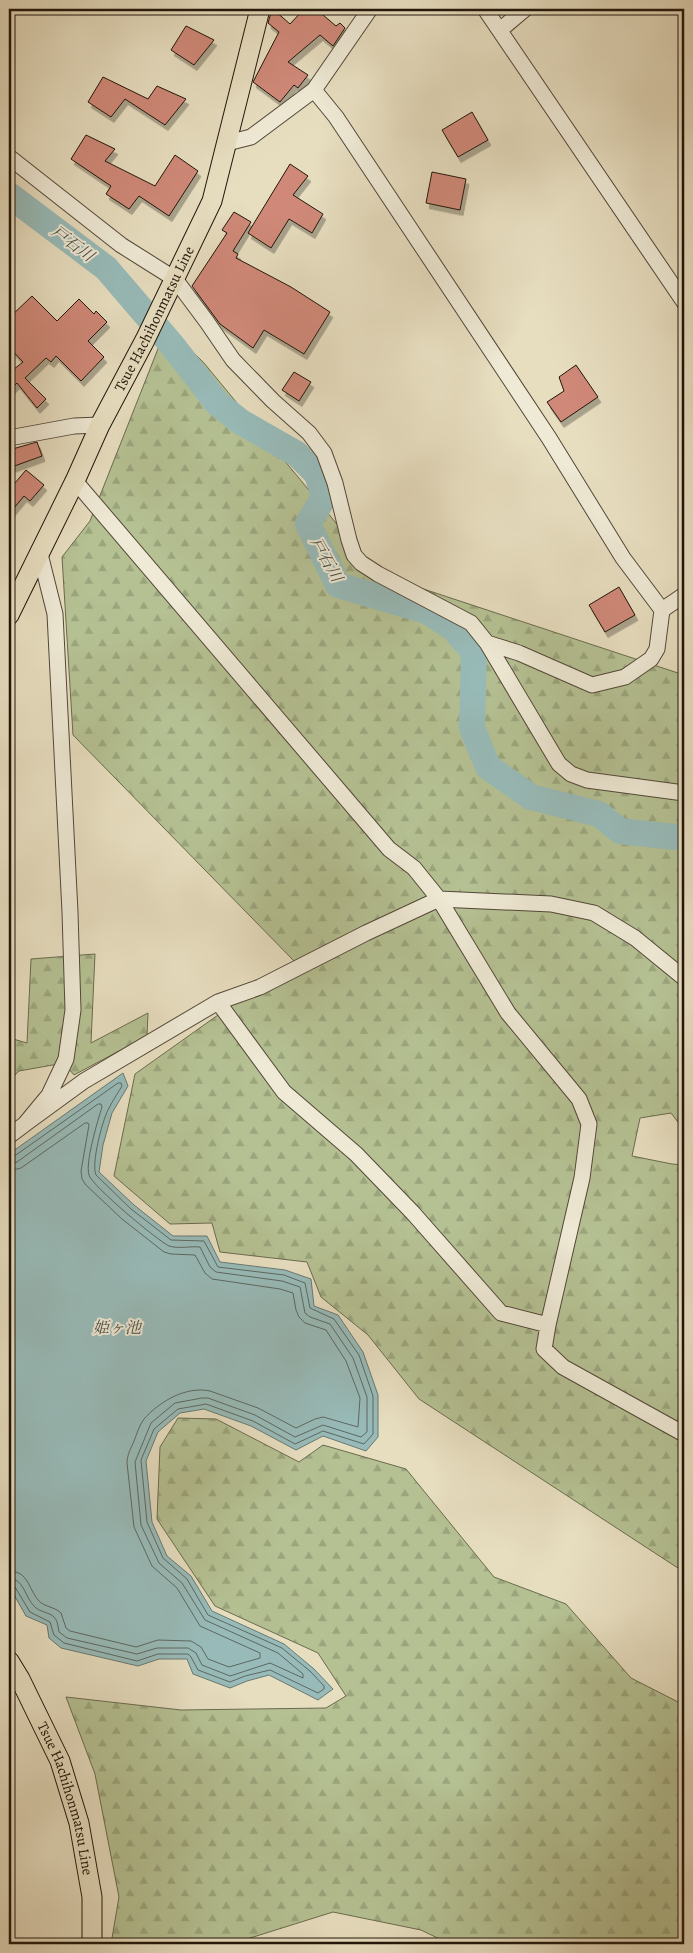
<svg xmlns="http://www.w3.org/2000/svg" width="693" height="1953" font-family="Alegreya,'Noto Serif JP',serif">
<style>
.forest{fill:url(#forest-firs);stroke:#6a6b4e}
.water{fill:#98bbb9;stroke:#687973}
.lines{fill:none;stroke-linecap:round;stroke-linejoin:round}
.shore{stroke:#5c6862;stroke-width:1}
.river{stroke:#98bbb9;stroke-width:26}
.building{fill:#d08979;stroke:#20150a;filter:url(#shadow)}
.minor-casing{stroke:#524738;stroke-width:17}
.major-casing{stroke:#20150a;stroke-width:21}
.minor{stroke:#efead6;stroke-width:15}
.major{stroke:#e7dec0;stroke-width:19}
.labels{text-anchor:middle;stroke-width:4;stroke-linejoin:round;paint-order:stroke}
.street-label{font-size:15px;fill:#20150a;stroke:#efead6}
.water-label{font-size:16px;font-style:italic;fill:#4a4f47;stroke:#efead6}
</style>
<defs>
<pattern id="forest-firs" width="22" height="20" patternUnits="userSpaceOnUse" patternTransform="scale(1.25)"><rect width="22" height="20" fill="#b5c193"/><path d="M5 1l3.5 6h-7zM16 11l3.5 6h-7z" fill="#9ba57d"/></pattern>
<filter id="shadow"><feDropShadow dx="3" dy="5.5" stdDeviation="0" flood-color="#0004"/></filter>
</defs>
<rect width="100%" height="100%" fill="#e7dec0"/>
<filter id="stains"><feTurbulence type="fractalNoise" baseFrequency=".004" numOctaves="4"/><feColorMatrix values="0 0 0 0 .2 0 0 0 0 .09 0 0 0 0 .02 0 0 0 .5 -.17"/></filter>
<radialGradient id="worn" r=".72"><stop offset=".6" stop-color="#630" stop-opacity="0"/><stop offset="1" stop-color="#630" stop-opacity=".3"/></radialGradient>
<path class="forest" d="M167,326L204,363L378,574L684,675V1130L671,1113L640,1118L632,1156L672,1164L684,1165V1572L419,1399L368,1335L321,1297L307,1262L220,1252L212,1223L170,1224L114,1176L135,1074L294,961L73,735L62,557L90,521Z
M95,954L91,1043L148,1013L147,1036L74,1075L64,1063L19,1071L9,1081V1025L13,1039L27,1043L31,959Z
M178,1418L216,1419L299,1462L323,1445L406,1469L494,1577L566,1604L631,1678L684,1705V1944H450L421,1930L333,1912L231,1944H111L119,1897L95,1774L66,1697L181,1710L326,1708L346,1696L318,1653L215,1606L157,1519L160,1447Z"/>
<path class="water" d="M123,1073L128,1086L112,1113L103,1145L99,1172L134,1205L173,1236H207L220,1262L285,1270L311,1279L314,1306L338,1315L363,1352L378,1395V1437L366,1451L323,1436L296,1450L251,1426L204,1409L180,1413L158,1432L146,1461L152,1522L167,1556L191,1576L212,1611L284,1644L314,1669L333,1689L318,1700L269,1675L247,1681L230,1688L193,1674L187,1659H159L138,1666L61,1648L49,1638L47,1625L26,1616L9,1586V1154Z"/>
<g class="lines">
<path class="shore" d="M9,1157H13L118,1083H121L122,1086C117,1094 112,1102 108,1110C102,1122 91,1164 96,1175L131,1209L171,1240L204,1241L218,1267L284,1275L305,1283L310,1308L334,1319L359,1355L373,1396V1434L364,1444L323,1431L295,1444L253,1421L206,1404L178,1409L154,1429L141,1460L147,1522L163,1558L187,1579L208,1615L282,1648L311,1672L324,1686V1689L318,1693L270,1670L245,1676L230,1682L198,1670L191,1657L188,1654H158L137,1661L64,1643L54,1635L50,1622L30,1612L15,1587L9,1584
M9,1164L17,1162L98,1104H101L102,1107C98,1120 85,1162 89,1175C91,1185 158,1241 169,1246C178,1249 191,1246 200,1247L210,1267L216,1272L282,1281L300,1287L305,1313L310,1317L330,1324L353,1358L367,1397V1432L361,1437L323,1425L295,1437L255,1415L208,1398H202L175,1403L151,1423L135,1462L141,1525L159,1563L182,1583L205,1620L278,1653L303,1674V1678L270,1663L230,1676L202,1665L196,1653L188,1648H157L137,1654L67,1638L59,1632C58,1627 58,1621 54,1617C49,1612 39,1612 34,1606C25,1597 24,1579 9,1578
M9,1171L21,1168L85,1123H88L89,1125L81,1171L82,1179L86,1185L122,1219L164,1252L171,1254L195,1255L205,1273L212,1279L280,1289L293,1293L296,1310L299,1317L305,1323L326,1330L346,1361L360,1398L358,1427L323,1417L315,1419L296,1428L258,1408L210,1391C186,1386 160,1401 144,1419C139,1425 137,1434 134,1441C131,1448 127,1455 127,1463L134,1527L152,1566L177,1588L200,1626L260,1653V1658L229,1667L208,1659L201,1647L191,1641L158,1640L136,1647L70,1631L66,1628L61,1613C55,1607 45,1607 39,1601C28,1589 29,1571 9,1571"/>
<path class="river" d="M9,195L106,268L172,345L218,404L241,422L297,454L317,474L324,497L308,524L338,585L427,611L453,628L474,652L472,728L488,767L531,797L599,814L620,831L674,837L684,836"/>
</g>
<path class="building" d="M304,9H316L336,26L340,23L345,28L333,46L320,35L288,62L308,75L298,88L294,85L280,102L253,82L279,32L268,23L270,16L274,10L290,24Z
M186,26L214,40L194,65L171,50Z
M103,77L148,99L157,86L186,99L165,125L125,99L111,117L88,102Z
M472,112L488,140L458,157L442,130Z
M86,135L115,149L105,161L155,186L175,155L198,171L169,216L139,196L129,209L106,194L111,186L71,159Z
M290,164L308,176L293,195L323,214L312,233L289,219L271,248L248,233Z
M432,172L466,179L460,210L426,203Z
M234,212L251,222L233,251L238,254L236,258L291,287L330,312L304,354L264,330L253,348L220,324L192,286L227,233L222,230Z
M32,296L57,321L79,299L94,314L96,311L107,322L88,341L104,357L81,381L56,356L51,362L46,358L25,378L46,399L37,408L17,383L9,391V373L23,362L9,347V318Z
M576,365L598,397L561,422L547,402L564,391L559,377Z
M294,372L311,382L299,401L282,390Z
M37,442L42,456L9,468V450Z
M26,470L44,485L30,501L24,496L9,514V490Z
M619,587L635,615L605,632L589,605Z"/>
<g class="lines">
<defs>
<path id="minor" d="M485,9L684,302
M500,30L525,9
M314,90L336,117L549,438L623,558L662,610L657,649L651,659L625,677L592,685L519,653L487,643
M227,143L251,137L314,90L370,9
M9,157L121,245L175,279L207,322L233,360L273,401L309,433L324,453L335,483L349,540L354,555L361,563L378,574L471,623L487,643L559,764L571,774L587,780L684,793
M9,438L74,426L100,425
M75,481L389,849L414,868L439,899L508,1013L579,1099L589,1124L582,1178L548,1325L544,1349L563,1367L684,1434
M662,610L684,595
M218,1002L284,1092L356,1154L413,1213L501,1313L548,1325
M25,1124L84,1081L218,1002L260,987L366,933L439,899L551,904L594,913L635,938L684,978
M9,1136L25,1124L49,1095L66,1059L73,1010L70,912L55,614L39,550"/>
<g id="major">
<path id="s1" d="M9,615L75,481L100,425L145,340L212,201L260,9"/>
<path id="s2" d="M9,1661L20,1679L60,1761L79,1823L92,1897V1944"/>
</g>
</defs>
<use href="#minor" class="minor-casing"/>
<use href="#major" class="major-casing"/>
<use href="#minor" class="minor"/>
<use href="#major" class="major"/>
</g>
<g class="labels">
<g class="street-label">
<text dy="5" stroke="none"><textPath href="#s1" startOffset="330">Tsue Hachihonmatsu Line</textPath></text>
<text dy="5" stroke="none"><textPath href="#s2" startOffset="150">Tsue Hachihonmatsu Line</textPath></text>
</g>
<g class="water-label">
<text transform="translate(73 243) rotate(37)" y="6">戸石川</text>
<text transform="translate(327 559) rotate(61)" y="6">戸石川</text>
<text x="117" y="1333">姫ヶ池</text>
</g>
</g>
<rect width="693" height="1953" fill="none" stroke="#e7dec0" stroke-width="30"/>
<rect x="10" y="10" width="673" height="1933" fill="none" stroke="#20150a" stroke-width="2.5"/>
<rect x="15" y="15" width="663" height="1923" fill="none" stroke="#20150a"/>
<rect width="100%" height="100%" filter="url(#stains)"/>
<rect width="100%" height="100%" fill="url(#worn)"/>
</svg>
